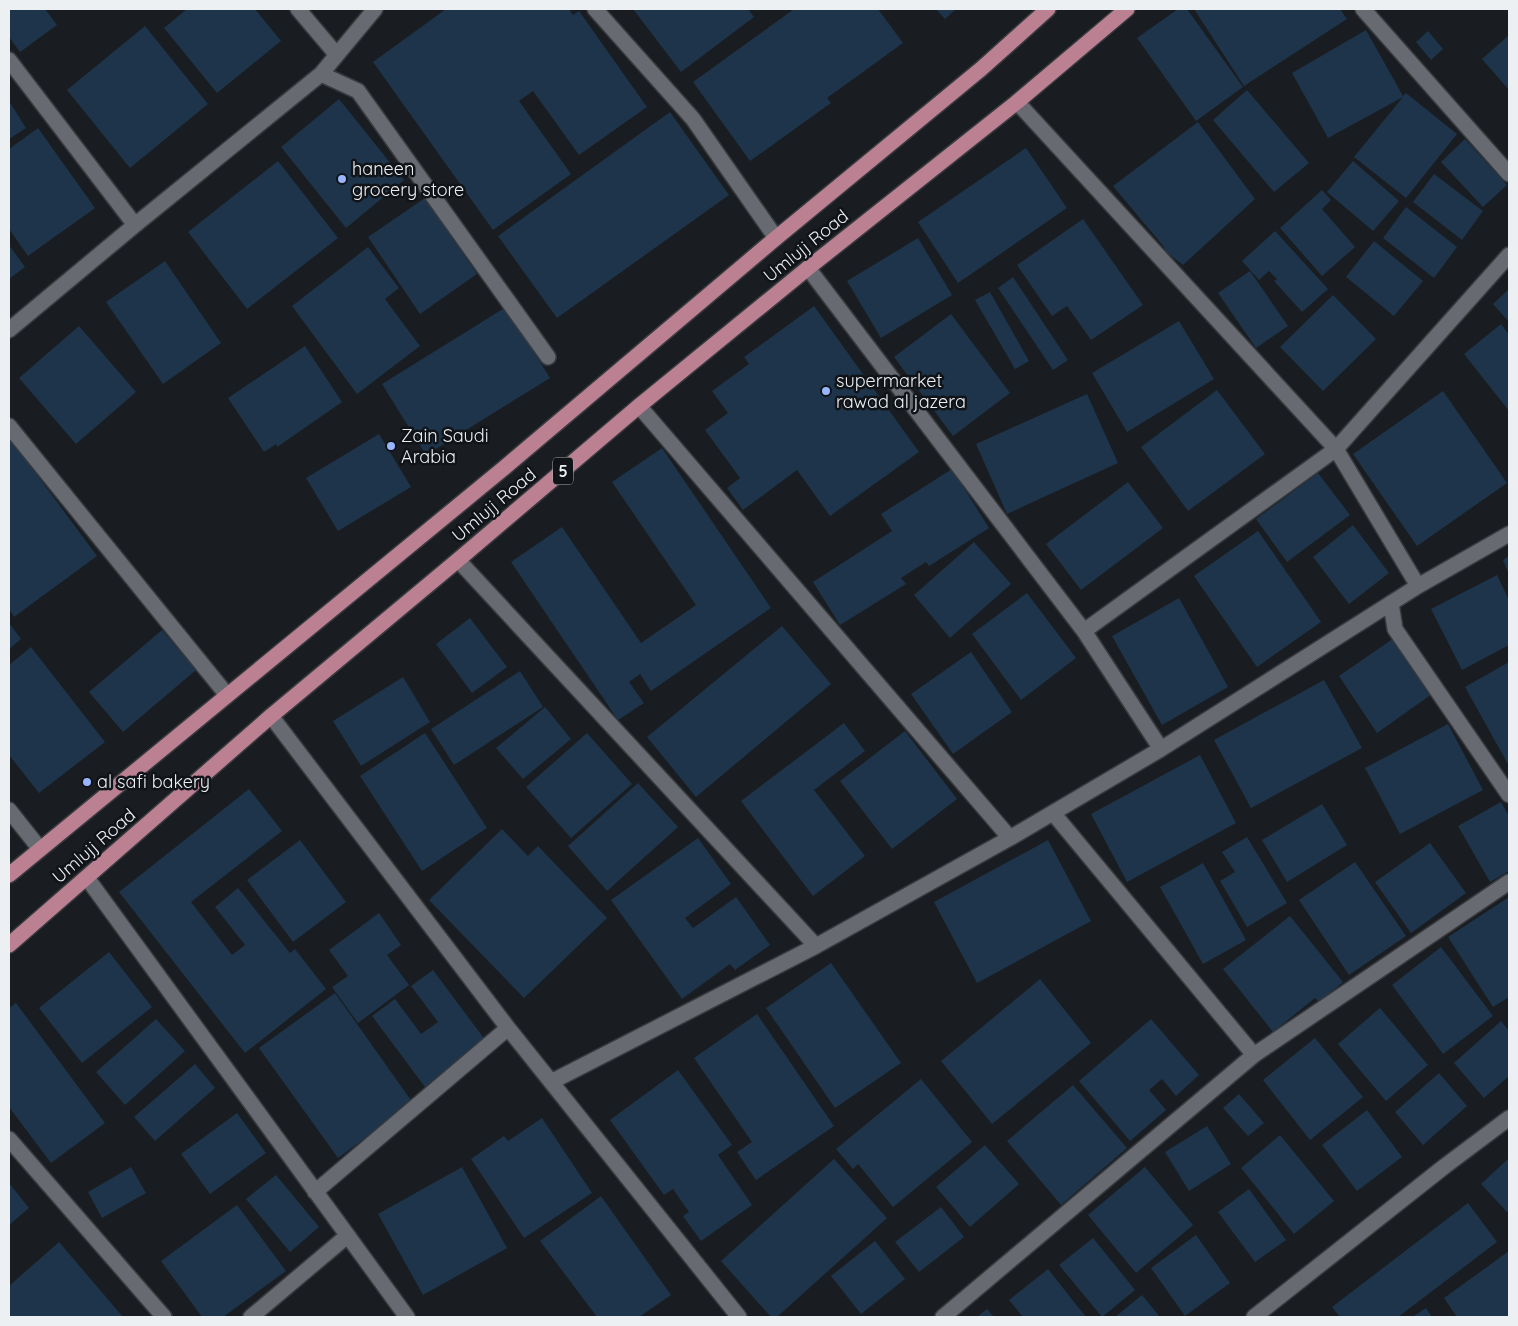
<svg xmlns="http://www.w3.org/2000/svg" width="1518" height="1326" font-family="Quicksand,sans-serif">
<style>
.building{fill:#1d344a}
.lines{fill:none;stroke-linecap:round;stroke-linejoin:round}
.minor-casing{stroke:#383a3e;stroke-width:18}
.trunk-casing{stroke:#383a3e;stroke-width:18}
.minor{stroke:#676b71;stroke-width:15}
.trunk{stroke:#bb8092;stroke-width:15}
.poi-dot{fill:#98b5fd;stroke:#101418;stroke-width:2}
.labels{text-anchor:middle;stroke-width:5;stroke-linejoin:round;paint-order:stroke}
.shield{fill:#101418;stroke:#abaeb1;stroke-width:1}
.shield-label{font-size:16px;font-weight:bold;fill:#edf0f3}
.poi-label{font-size:18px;fill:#edf0f3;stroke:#101418;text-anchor:start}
.street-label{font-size:18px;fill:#edf0f3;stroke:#101418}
</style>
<rect width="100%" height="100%" fill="#191d21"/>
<path class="building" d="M9,9H45L57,25L20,52L9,37Z
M187,9H255L281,41L217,93L164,28Z
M446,9H569L573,15L579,11L647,107L579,155L533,91L519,101L571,174L493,230L373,62Z
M633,9H748L754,17L681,72Z
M794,9H878L903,43L827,98L831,103L750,161L693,82Z
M936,9H956L945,19Z
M1178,9H1187L1243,87L1196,121L1137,38Z
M1194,9H1340L1347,19L1244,86Z
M145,26L208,104L130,168L67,90Z
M1366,30L1403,96L1406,93L1457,134L1406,198L1354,157L1403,97L1328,138L1292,73Z
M1428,31L1443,49L1431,60L1416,42Z
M1509,35V90L1482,59Z
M1247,90L1309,163L1274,192L1213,120Z
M339,99L404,180L346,228L281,147Z
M9,101L26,128L9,139Z
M670,112L729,195L557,318L498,236Z
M1198,122L1255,199L1183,265L1166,252L1164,247L1113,186Z
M38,128L95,208L28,256L9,229V149Z
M1465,139L1507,185L1483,207L1441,162Z
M1026,148L1067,208L958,283L918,222Z
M278,161L338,238L247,309L188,232Z
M1353,161L1399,201L1373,231L1327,192Z
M1434,174L1483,211L1462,240L1413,202Z
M1322,190L1331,200L1322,209L1355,247L1322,276L1280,228Z
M425,198L477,274L420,314L368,237Z
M1406,207L1457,247L1434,278L1383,238Z
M1083,219L1143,305L1091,340L1067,306L1052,316L1017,265Z
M1275,231L1328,289L1302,312L1274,281L1277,279L1269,271L1259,280L1242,261Z
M918,238L952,295L881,338L847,281Z
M1374,241L1423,281L1394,316L1346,277Z
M9,245L25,267L9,279Z
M368,247L399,288L385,299L420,346L357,394L292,306Z
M165,261L221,343L163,384L106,302Z
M1250,271L1288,326L1256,348L1218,293Z
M1013,277L1068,360L1053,370L998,288Z
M1509,289V322L1493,304Z
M990,292L1029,361L1015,369L975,300Z
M1333,295L1376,339L1323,391L1280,347Z
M814,306L919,452L830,516L797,470L743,510L727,488L740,478L705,430L728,413L712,391L749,364L744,357Z
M506,307L550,378L426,455L382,384Z
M951,314L1010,393L953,436L894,357Z
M1179,321L1214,379L1127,432L1092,373Z
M1501,324L1509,335V411L1464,354Z
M79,326L136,392L76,444L19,378Z
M305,346L342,402L277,447L276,444L264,452L228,398Z
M1217,390L1265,454L1188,511L1141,447Z
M1443,391L1507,483L1417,546L1353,454Z
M1087,394L1118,463L1007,514L976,444Z
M379,434L411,487L338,531L306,478Z
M9,437L97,556L14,617L9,609Z
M662,448L771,608L651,691L640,674L629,682L644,703L618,720L511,562L562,527L641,643L696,605L612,482Z
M952,469L989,528L929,566L926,562L901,578L906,584L840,625L813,582L892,531L881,514Z
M1318,473L1350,515L1287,562L1256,519Z
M1128,482L1163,528L1081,590L1046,544Z
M1353,525L1389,573L1349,604L1313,557Z
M1258,531L1321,622L1257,667L1194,576Z
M974,542L1011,584L950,638L914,595Z
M1509,556V574L1503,560Z
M1497,575L1509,600V645L1462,670L1431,609Z
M1027,593L1076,658L1021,700L972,634Z
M1179,598L1228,687L1162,725L1112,636Z
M470,618L507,667L472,693L436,644Z
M9,623L21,639L9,649Z
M782,626L831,684L696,797L647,737Z
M162,630L196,670L123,732L89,692Z
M1394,638L1432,694L1377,733L1339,676Z
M31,647L105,742L39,793L9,755V665Z
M971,652L1012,712L953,754L911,694Z
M1509,662V766L1465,687Z
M520,671L543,707L454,765L431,729Z
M403,677L430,722L361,766L333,721Z
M1324,680L1362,748L1251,808L1214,740Z
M545,707L571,739L523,779L496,748Z
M844,723L865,751L814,790L865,856L813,896L741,801Z
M1448,724L1483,790L1400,834L1365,768Z
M905,731L957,799L892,849L840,781Z
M425,733L487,828L422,871L360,776Z
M587,733L632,784L571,838L526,787Z
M1200,755L1236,823L1127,882L1091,814Z
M638,783L678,827L607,891L568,846Z
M249,789L282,831L191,902L232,955L245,945L215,907L238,888L290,953L295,949L326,989L245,1053L119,892Z
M1501,802L1509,816V871L1490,882L1458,826Z
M1322,804L1347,845L1287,882L1262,840Z
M502,829L528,856L538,846L607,918L524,998L429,900Z
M1247,837L1287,903L1247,927L1220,881L1235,872L1222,852Z
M698,838L731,884L685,918L693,928L736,897L770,945L735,970L730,964L682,999L611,900Z
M300,840L346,902L293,942L247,880Z
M1048,840L1091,921L977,983L934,902Z
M1430,843L1466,893L1411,933L1375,882Z
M1355,862L1406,936L1349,975L1299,900Z
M1203,863L1246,940L1203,964L1160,887Z
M1509,897V997L1493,1007L1448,937Z
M379,913L401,945L387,955L409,985L358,1023L332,987L348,976L329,950Z
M1290,916L1343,982L1319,1002L1315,998L1273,1032L1223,969Z
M1441,947L1493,1016L1443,1054L1392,985Z
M109,952L152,1007L82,1063L39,1008Z
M831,963L901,1063L835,1108L766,1008Z
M433,970L486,1041L425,1087L372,1016L395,999L421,1034L438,1022L411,986Z
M1040,979L1091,1043L992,1124L941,1061Z
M335,993L413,1103L338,1158L259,1048Z
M16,1003L105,1123L51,1163L9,1107V1008Z
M1380,1008L1428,1065L1386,1101L1338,1044Z
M757,1014L834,1126L756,1180L737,1152L752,1142L694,1058Z
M156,1019L185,1051L125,1105L96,1072Z
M1151,1019L1199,1075L1176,1096L1162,1079L1149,1090L1166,1110L1130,1141L1079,1081Z
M1501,1021L1509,1031V1076L1484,1098L1454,1063Z
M1315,1038L1363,1097L1310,1140L1263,1080Z
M195,1064L215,1088L155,1141L134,1117Z
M678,1070L732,1145L718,1155L752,1205L701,1241L683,1216L689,1212L673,1189L664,1195L610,1120Z
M1439,1073L1467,1106L1423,1145L1395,1112Z
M921,1079L972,1142L893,1207L858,1164L853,1169L836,1149Z
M1073,1085L1127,1148L1061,1205L1007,1141Z
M1239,1094L1264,1123L1248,1136L1223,1108Z
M1367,1110L1402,1157L1357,1191L1322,1145Z
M237,1113L266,1153L210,1194L181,1154Z
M542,1118L592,1193L524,1238L471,1159L504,1136L508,1141Z
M1207,1126L1231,1164L1189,1191L1165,1152Z
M1280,1135L1334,1201L1294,1234L1241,1168Z
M985,1145L1019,1184L970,1227L936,1187Z
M1509,1158V1209L1507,1212L1481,1184Z
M834,1159L887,1218L777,1317H771L721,1261Z
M131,1167L146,1193L102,1218L88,1192Z
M462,1167L507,1248L423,1295L378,1214Z
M1145,1167L1193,1225L1136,1273L1088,1215Z
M276,1175L319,1227L290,1252L246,1199Z
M9,1183L29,1208L9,1225Z
M1249,1189L1286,1240L1255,1262L1218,1212Z
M601,1196L671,1295L639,1317H597L540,1241Z
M1468,1203L1497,1242L1398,1317H1340L1332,1307Z
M237,1205L286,1271L223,1317H202L161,1261Z
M941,1207L964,1237L919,1272L895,1242Z
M1196,1235L1230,1283L1185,1316L1151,1268Z
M1093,1238L1135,1290L1102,1317L1059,1265Z
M875,1241L905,1279L861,1314L831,1276Z
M59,1242L123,1317H9V1286Z
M1509,1251V1317H1457L1444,1298Z
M1048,1269L1086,1317H1023L1009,1300Z
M1142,1295L1160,1317H1115Z
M1426,1308L1432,1317H1412Z
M987,1309L994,1317H977Z"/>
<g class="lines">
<defs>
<path id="minor" d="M298,9L336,54
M595,9L693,119L776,238
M1363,9L1509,174
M9,60L135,225
M321,74L358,91L548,357
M1017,102L1336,449L1418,586
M808,268L1084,631L1161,749
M9,330L135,225L321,74L375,9
M639,406L1010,838
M9,426L227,695
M458,560L816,946
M1391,603L1395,629L1509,795
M1084,631L1336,449L1509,255
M271,716L508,1028L739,1317
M9,810L40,849
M1053,813L1254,1055
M87,878L407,1317
M551,1082L816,946L1010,838L1161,749L1418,586L1509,534
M9,1139L164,1317
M315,1192L508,1028
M251,1317L347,1236
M943,1317L1254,1055L1509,882
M1254,1317L1445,1166L1509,1118"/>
<path id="trunk" d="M9,875L504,468L776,238L981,69L1048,9
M9,945L271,716L458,560L639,406L808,268L1017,102L1127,9"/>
</defs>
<use href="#minor" class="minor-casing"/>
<use href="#trunk" class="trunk-casing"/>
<use href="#minor" class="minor"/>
<use href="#trunk" class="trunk"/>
</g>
<g class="poi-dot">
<circle cx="342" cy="179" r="5"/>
<circle cx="826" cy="391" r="5"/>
<circle cx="391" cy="446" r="5"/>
<circle cx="87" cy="782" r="5"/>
</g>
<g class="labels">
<rect class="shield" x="553" y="457.5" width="20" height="27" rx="4"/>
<g class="shield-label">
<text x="563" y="477">5</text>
</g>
<g class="poi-label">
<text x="352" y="175">haneen<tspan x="352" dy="21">grocery store</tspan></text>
<text x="836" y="387">supermarket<tspan x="836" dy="21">rawad al jazera</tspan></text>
<text x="401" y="442">Zain Saudi<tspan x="401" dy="21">Arabia</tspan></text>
<text x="97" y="788">al safi bakery</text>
</g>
<g class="street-label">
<text transform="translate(806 246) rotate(-39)" y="6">Umlujj Road</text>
<text transform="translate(494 505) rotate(-40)" y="6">Umlujj Road</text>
<text transform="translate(94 846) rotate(-41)" y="6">Umlujj Road</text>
</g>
</g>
<rect width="1518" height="1326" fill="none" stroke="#edf0f3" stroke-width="20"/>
</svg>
